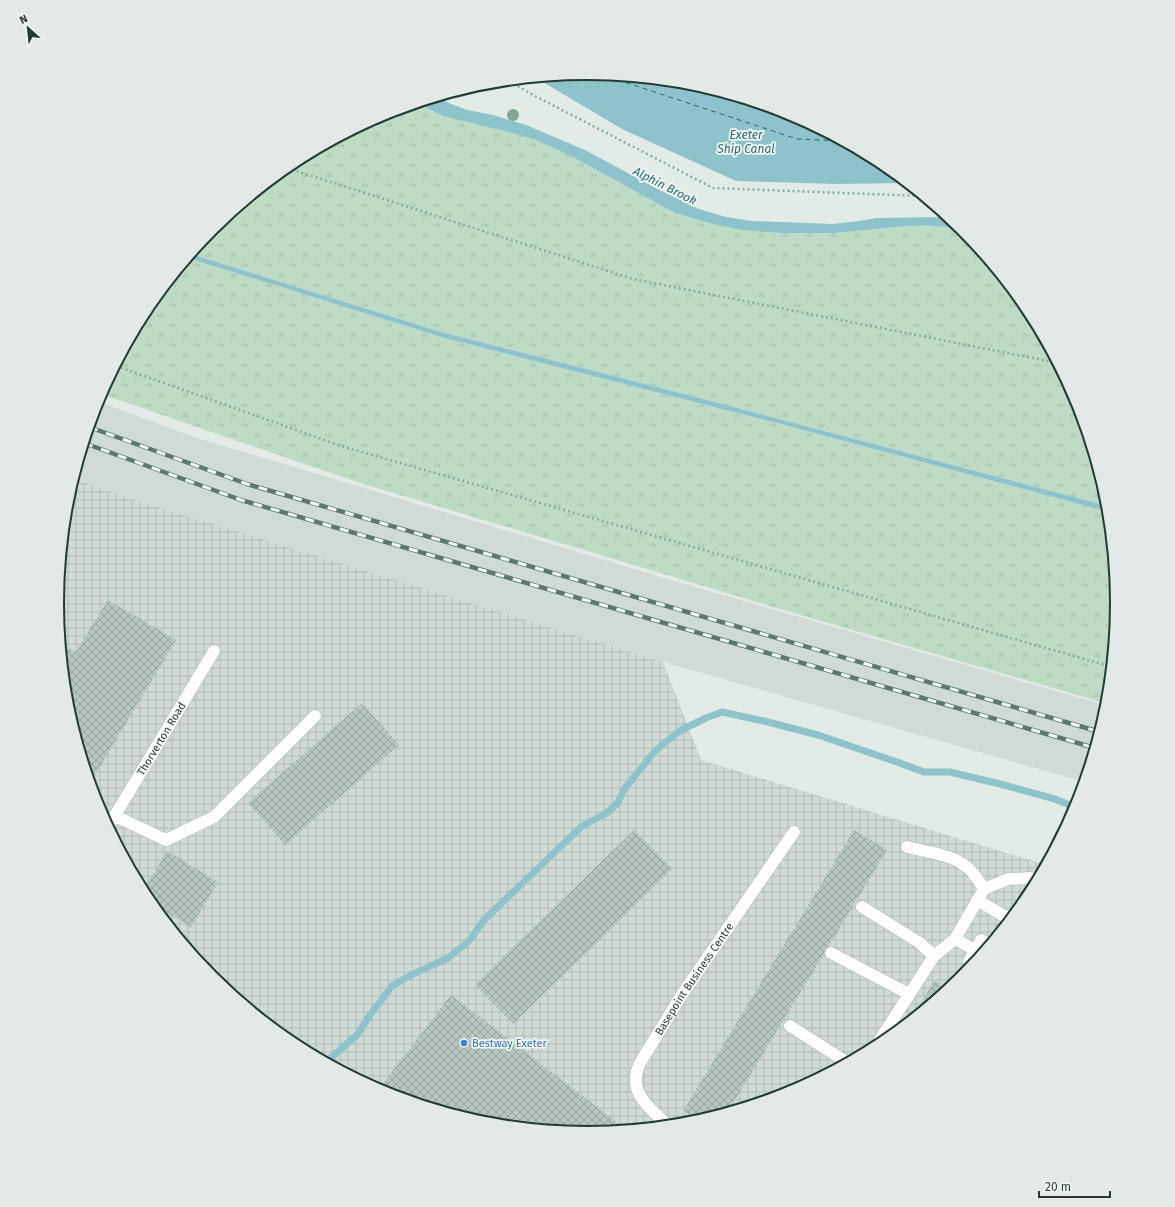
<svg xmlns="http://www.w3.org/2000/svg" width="1175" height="1207" font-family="'Fira Sans',sans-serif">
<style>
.built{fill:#d1dbd6}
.industrial{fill:url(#industrial-grid)}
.grass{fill:url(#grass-tufts)}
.water{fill:#8fc3cc}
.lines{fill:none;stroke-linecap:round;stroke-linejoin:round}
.stream{stroke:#8fc3cc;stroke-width:7}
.ferry{stroke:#226673;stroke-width:1;stroke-dasharray:5 4;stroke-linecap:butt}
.building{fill:url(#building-cross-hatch)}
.minor-casing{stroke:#a6b3ae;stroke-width:13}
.path{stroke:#86ada0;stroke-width:2.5;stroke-dasharray:2 3;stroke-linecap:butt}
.minor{stroke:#fff;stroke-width:12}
.rail-casing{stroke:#5e7770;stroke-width:4.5}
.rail{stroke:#f3f8f5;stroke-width:3;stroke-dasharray:9;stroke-linecap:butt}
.tree{fill:#81a790}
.shop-dot{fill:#3f7fe0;stroke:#f3f8f5;stroke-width:1.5}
.labels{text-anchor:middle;stroke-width:3.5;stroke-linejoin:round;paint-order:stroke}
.street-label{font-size:11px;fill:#243b35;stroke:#f3f8f5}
.shop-label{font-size:11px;fill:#366cbe;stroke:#f3f8f5;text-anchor:start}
.water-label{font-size:12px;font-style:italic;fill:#226673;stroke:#f3f8f5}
.rim{fill:none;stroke:#243b35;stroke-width:2}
</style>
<defs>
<pattern id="industrial-grid" width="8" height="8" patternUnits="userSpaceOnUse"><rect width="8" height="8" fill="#d1dbd6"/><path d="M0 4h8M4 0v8" fill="none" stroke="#b3bdb8"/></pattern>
<pattern id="grass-tufts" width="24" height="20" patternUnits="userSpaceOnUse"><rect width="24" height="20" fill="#bddbc5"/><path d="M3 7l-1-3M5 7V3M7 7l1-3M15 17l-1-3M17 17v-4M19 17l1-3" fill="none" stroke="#a2bdaa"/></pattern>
<pattern id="building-cross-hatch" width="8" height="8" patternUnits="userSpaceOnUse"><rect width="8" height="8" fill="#b8c6c0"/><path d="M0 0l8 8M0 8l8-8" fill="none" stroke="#95a29d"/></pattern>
</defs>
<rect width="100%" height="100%" fill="#e3ebe7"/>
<path class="built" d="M97,401L197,438L668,579L1108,706L1085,782L663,662L135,500L74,479Z"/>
<path class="industrial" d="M74,479L135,500L663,662L701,760L1046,865L1028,898L962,979L882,1045L790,1094L691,1124L587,1134L484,1124L384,1094L293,1044L212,978L146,898L97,806L67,707L57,603L67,500Z"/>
<path class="grass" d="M417,103L443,116L520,135L536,140L571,156L675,213L705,222L782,233H836L918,225L962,228L1029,309L1078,401L1108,500V506L692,396L441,332L191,254L213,228L293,162L385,113Z
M188,258L448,339L777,423L1109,512L1118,604L1108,704L780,609L357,482L101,394L147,309Z"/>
<path class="water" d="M588,73L691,83L791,113L882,163L907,183L837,184L736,181L622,129L536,78Z
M436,98L467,110L493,115L526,125L585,150L654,187L699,209L726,217L752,221L833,224L859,221L877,218L943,217L949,218L962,228L918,225L836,233H782L742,230L705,222L675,213L571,156L536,140L520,135L443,116L417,103Z
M191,254L441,332L692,396L1108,506L1109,512L777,423L448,339L188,258Z"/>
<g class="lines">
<path class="stream" d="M326,1062L357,1035L370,1015L392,986L411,975L448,958L469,941L484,920L582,826L605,814L617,804L625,788L656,750L681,730L706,718L722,712L764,721L818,735L897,762L924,772H950L1000,784L1055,799L1077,808"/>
<path class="ferry" d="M600,74L797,139L842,141"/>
</g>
<path class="building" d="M108,600L176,640L90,783L67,707L61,644L76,652Z
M362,703L399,745L285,845L248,803Z
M634,830L672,869L513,1024L475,985Z
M854,830L887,850L727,1113L699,1121L683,1111Z
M167,851L218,882L191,927L150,903L143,891Z
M934,981L949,990L910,1022Z
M451,995L627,1130L587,1134L484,1124L384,1094L378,1090Z"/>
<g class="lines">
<defs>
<g id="minor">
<path d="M115,816L166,840L214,817L315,716"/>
<path id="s1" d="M108,827L214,651"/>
<path d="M907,847C930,853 957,854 973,873C977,878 981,884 984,889"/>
<path d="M977,900L1011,920"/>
<path d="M862,907L920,943L934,956"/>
<path d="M955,939L975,950"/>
<path d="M831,953L909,994"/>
<path d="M975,964L969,961L981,940L990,945"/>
<path d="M790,1026L848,1063"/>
<path d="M874,1049L934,956L955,939L984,889L1008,879L1031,878L1038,881"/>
<path id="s2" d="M669,1126C650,1109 626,1092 640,1063L681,996L794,832"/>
</g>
</defs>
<use href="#minor" class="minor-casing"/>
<path class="path" d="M509,81L535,96L713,188L923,196
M287,168L633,279L1058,363
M116,366L341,446L1112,667"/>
<use href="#minor" class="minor"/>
<defs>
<path id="rail" d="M89,427L247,484L1100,732
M84,443L241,500L1095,748"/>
</defs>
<use href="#rail" class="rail-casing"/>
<use href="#rail" class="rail"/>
</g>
<circle class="tree" cx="513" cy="115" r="6"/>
<circle class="shop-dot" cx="464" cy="1043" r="4"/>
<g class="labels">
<g class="street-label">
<text dy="4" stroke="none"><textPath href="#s1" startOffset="103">Thorverton Road</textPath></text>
<text dy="4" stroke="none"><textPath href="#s2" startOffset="176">Basepoint Business Centre</textPath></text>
</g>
<g class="shop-label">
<text x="472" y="1047">Bestway Exeter</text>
</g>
<g class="water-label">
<text x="746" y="139">Exeter<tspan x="746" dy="14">Ship Canal</tspan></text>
<text transform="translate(665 186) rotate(27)" y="4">Alphin Brook</text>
</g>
</g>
<path d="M0 0H1175V1207H0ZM64 603a523 523 0 1 1 1046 0a523 523 0 1 1-1046 0Z" fill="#e2e9e6" fill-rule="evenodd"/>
<path class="rim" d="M64 603a523 523 0 1 1 1046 0a523 523 0 1 1-1046 0Z"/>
<g transform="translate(28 28) rotate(333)" stroke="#f3f8f5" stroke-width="3" paint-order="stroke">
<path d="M0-3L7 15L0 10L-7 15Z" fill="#243b35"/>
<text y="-6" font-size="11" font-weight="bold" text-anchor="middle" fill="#243b35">N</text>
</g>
<path d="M1039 1191v6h71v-6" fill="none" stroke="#243b35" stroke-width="2"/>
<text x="1045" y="1191" font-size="12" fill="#243b35" stroke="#f3f8f5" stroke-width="3" paint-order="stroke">20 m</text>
</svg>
